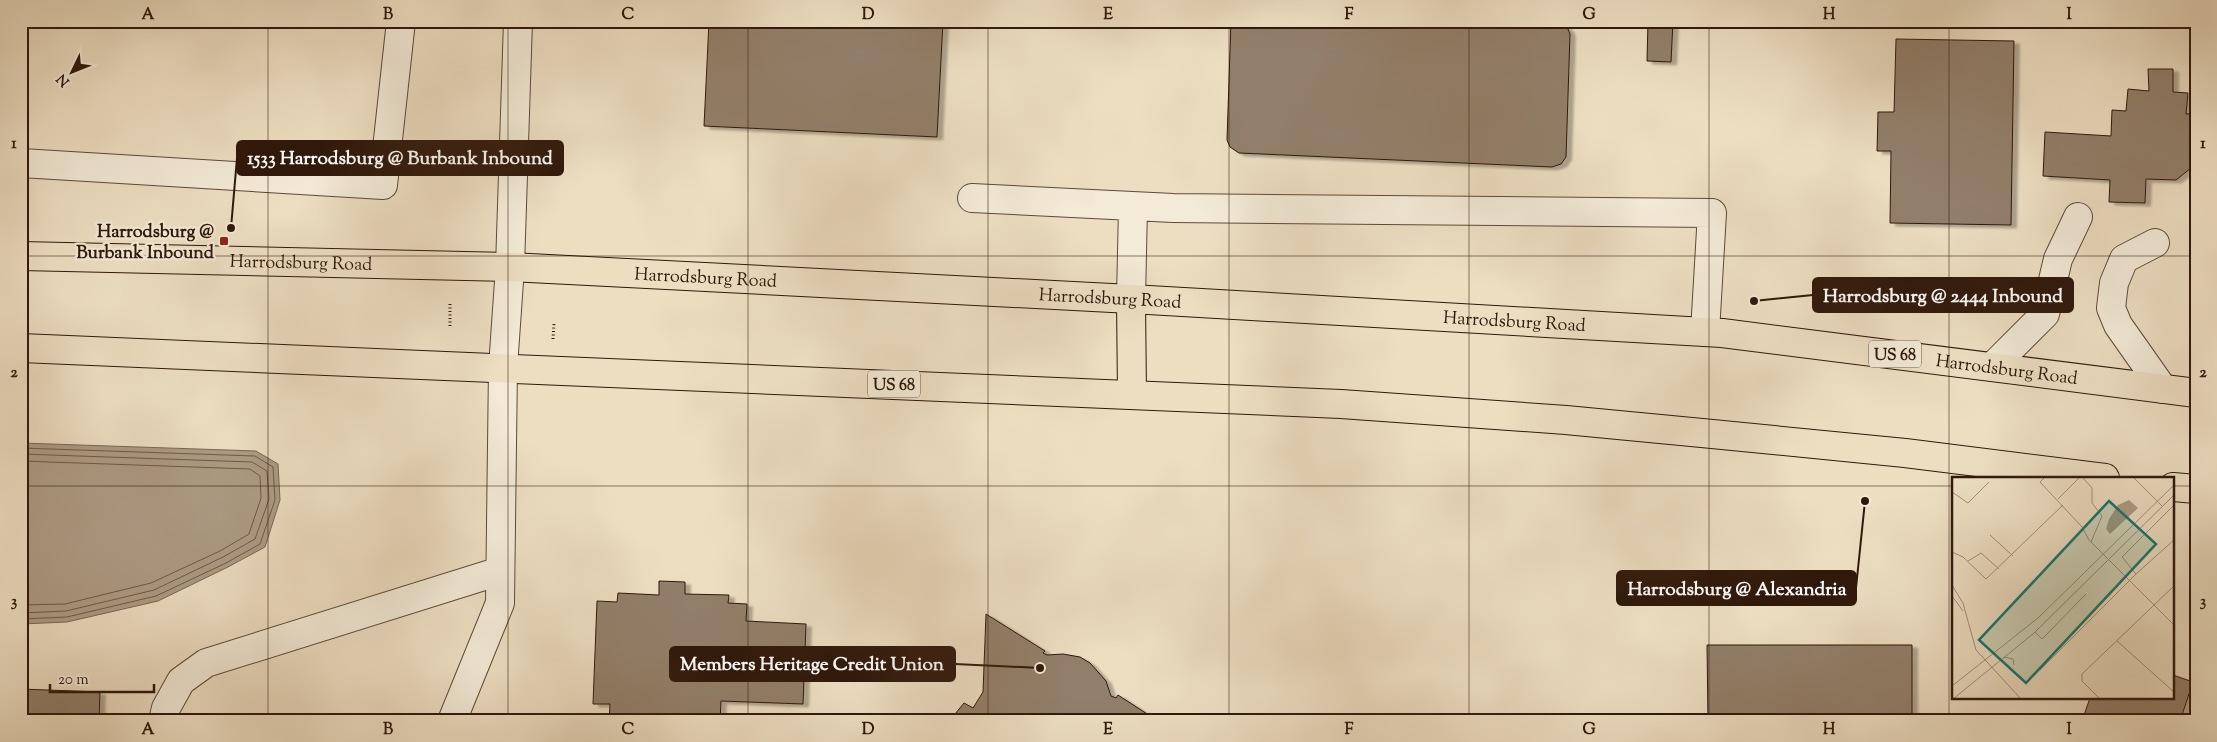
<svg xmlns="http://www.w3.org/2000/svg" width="2217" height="742" font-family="'Sorts Mill Goudy',serif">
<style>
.water{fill:#ac9b84;stroke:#7a6754}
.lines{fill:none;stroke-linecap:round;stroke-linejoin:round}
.shore{stroke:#6e5a48;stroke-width:1}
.building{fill:#927f6a;stroke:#2f180b;filter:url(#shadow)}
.minor-casing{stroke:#5e4a39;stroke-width:30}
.major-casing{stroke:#2f180b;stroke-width:30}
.path{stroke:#2f180b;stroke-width:3;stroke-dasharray:1 2.5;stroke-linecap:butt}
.minor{stroke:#f3ead7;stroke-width:28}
.major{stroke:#eddec2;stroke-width:28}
.grid{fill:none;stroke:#2f180b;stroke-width:1;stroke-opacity:0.55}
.poi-dot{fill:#8f2418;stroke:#f3ead7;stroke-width:2}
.labels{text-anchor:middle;stroke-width:4.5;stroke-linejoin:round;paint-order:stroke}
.shield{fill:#f3ead7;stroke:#6a5748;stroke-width:1}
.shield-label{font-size:16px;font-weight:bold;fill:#2f180b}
.poi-label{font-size:18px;font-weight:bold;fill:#2f180b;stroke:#f3ead7;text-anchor:end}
.street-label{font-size:18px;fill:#2f180b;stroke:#f3ead7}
.inset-road{fill:none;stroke:#a18f79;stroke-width:1}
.view{fill:#0f766e;fill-opacity:0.15;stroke:#0f766e;stroke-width:2.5}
.inset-edge{fill:none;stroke:#2f180b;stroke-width:2.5}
.leader{fill:none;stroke:#2f180b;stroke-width:2}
.callout-dot{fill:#2f180b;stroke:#f3ead7;stroke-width:2}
.callout{fill:#2f180b;stroke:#2f180b;stroke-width:2}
.callout-label{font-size:19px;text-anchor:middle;font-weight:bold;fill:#fff}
.neatline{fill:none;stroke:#2f180b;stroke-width:2}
.grid-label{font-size:16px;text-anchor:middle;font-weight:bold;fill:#2f180b}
</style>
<defs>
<filter id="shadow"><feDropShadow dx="5.5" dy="3" stdDeviation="1" flood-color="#0004"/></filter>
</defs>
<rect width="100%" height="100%" fill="#eddec2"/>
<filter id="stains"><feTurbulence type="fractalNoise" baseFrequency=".004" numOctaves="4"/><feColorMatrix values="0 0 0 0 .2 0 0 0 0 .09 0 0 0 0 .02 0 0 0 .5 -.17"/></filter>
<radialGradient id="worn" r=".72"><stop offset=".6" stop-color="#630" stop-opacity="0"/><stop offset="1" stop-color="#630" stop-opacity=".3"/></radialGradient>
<path class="water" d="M21,443L256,451L278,464L280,500L265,547L228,567L158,601L67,622L21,624Z"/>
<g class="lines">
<path class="shore" d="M21,448L255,456L273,467L275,500L260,544L226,563L156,596L67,617L21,619
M21,454L252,462L267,471L269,499L255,539L223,557L154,590L66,611L21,613
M21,461L250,469L260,476L261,498L249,534L220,551L151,583L65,604L21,605"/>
</g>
<path class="building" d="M709,21H943L937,137L704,126Z
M1231,21H1532L1528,27L1539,28L1555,22L1561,23L1568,29L1570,34L1566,157L1561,164L1552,167L1239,153L1230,147L1227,140Z
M1648,21H1673L1671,62L1647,61Z
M1896,39L2014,41L2011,225L1890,223L1891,151H1877L1878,112H1894Z
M2148,69H2173V92L2188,93L2186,114L2196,113V164L2176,180L2146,179L2145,203L2109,202L2110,180L2043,176L2045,132L2111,136L2112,110L2126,111L2128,89L2149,91Z
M659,581L685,582V594L729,595L728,603L747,604L746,621L806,624L803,704L721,701L720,721H609L610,704H593L597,601L617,602L618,593L659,595Z
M986,614L1045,651L1043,653L1047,655L1063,654L1080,657L1090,663L1106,681L1111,696L1116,698L1118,695L1158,721H960L962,718L955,714L964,703L973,708L983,692Z
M1707,645H1912V721H1708Z
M2173,675L2193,682L2180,721H2082L2090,698H2173Z
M21,689L100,692L99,721H21Z"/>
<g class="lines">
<defs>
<path id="minor" d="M21,163L383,185L401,21
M972,198L1173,208L1712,213L1705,332
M2155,243L2124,259L2114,283L2111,308L2118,325L2163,389
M1131,299L1133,207
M1993,366L2045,314L2058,259L2078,217
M163,721L166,708L181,681L206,663L500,571
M452,721L500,603L503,367L510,267L518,21"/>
<g id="major">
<path id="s1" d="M21,256L510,267L1131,299L1722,333L2196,393"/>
<path d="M1131,299L1132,395"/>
<path d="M21,348L1341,404L1566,420L1702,433L1905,453L2105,478"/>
<path d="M2173,487L2196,489"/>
</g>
</defs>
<use href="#minor" class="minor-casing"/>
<use href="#major" class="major-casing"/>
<path class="path" d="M450,304V326
M553,339L554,324"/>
<use href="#minor" class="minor"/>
<use href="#major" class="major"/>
</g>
<path class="grid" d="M268,21V721M508,21V721M748,21V721M988,21V721M1229,21V721M1469,21V721M1709,21V721M1949,21V721M21,256H2196M21,486H1953M2173,486H2196"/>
<rect class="poi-dot" x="219" y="236" width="10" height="10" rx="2.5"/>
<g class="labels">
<g class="shield">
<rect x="1869" y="340.5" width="52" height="27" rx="4"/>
<rect x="868" y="370.5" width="52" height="27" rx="4"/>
</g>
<g class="shield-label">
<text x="1895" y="360">US 68</text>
<text x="894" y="390">US 68</text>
</g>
<g class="poi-label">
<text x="214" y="237">Harrodsburg @<tspan x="214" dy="21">Burbank Inbound</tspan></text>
</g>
<g class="street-label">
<text dy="6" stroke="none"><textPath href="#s1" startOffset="280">Harrodsburg Road</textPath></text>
<text dy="6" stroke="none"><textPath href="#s1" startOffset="685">Harrodsburg Road</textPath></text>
<text dy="6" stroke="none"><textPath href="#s1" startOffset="1090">Harrodsburg Road</textPath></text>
<text dy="6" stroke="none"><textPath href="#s1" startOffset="1495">Harrodsburg Road</textPath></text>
<text dy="6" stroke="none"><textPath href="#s1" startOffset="1990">Harrodsburg Road</textPath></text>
</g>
</g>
<g transform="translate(1952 477)">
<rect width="222" height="222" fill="#eddec2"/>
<path d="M177,23L186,31L158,57L154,52L157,42L166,28Z" fill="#ac9b84"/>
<path class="inset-road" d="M93,0L88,5L130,50L137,63L223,149M130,0L140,11V26L150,39L139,65M181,0L210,29M0,15L16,26L37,5M106,22L128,0M223,27L170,80L184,97L223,62M38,58L61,79M0,75L11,80L34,102L111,28M16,84L29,76L47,92M0,108L11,126L24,173L69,222M0,119L11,134M83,155L90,162L134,117M165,164L223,216M52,180L61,182L62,188M88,193L184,97M0,209L86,141L223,7M1,222L82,156L223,17M148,222L130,204V197L223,108"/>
<path class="view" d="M157,24L204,67L74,206L27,163Z"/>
<rect width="222" height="222" class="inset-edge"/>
</g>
<path class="leader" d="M231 228L237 158M1754 301L1813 295M1865 501L1856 588M1040 668L955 664"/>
<g class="callout-dot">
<circle cx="231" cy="228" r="5"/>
<circle cx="1754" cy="301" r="5"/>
<circle cx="1865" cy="501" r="5"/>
<circle cx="1040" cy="668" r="5"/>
</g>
<g class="callout">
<rect x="237" y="141" width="326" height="34" rx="5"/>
<rect x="1813" y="278" width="260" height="34" rx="5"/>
<rect x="1617" y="571" width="239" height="34" rx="5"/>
<rect x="670" y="647" width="285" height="34" rx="5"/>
</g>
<g class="callout-label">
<text x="400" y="164">1533 Harrodsburg @ Burbank Inbound</text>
<text x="1943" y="302">Harrodsburg @ 2444 Inbound</text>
<text x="1737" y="595">Harrodsburg @ Alexandria</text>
<text x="812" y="670">Members Heritage Credit Union</text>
</g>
<rect width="2217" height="742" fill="none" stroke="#eddec2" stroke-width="55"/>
<g transform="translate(72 72) rotate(227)" stroke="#f3ead7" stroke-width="4" paint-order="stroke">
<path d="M0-4L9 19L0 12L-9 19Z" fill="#2f180b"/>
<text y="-8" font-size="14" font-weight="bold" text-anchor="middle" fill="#2f180b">N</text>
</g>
<path d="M50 684v8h104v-8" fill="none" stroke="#2f180b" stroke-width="2.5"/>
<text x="58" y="684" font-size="15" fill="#2f180b" stroke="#f3ead7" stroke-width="4" paint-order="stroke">20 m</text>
<rect x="28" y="28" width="2162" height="686" class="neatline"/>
<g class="grid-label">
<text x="148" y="19">A</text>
<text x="388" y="19">B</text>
<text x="628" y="19">C</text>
<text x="868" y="19">D</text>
<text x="1108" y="19">E</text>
<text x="1349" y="19">F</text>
<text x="1589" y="19">G</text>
<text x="1829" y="19">H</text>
<text x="2069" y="19">I</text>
<text x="14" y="148">1</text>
<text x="2203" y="148">1</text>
<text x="14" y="377">2</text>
<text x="2203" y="377">2</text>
<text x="14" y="606">3</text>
<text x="2203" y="606">3</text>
<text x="148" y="734">A</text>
<text x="388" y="734">B</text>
<text x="628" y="734">C</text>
<text x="868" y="734">D</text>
<text x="1108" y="734">E</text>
<text x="1349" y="734">F</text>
<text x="1589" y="734">G</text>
<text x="1829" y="734">H</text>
<text x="2069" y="734">I</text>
</g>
<rect width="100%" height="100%" filter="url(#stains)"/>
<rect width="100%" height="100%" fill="url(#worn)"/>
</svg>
